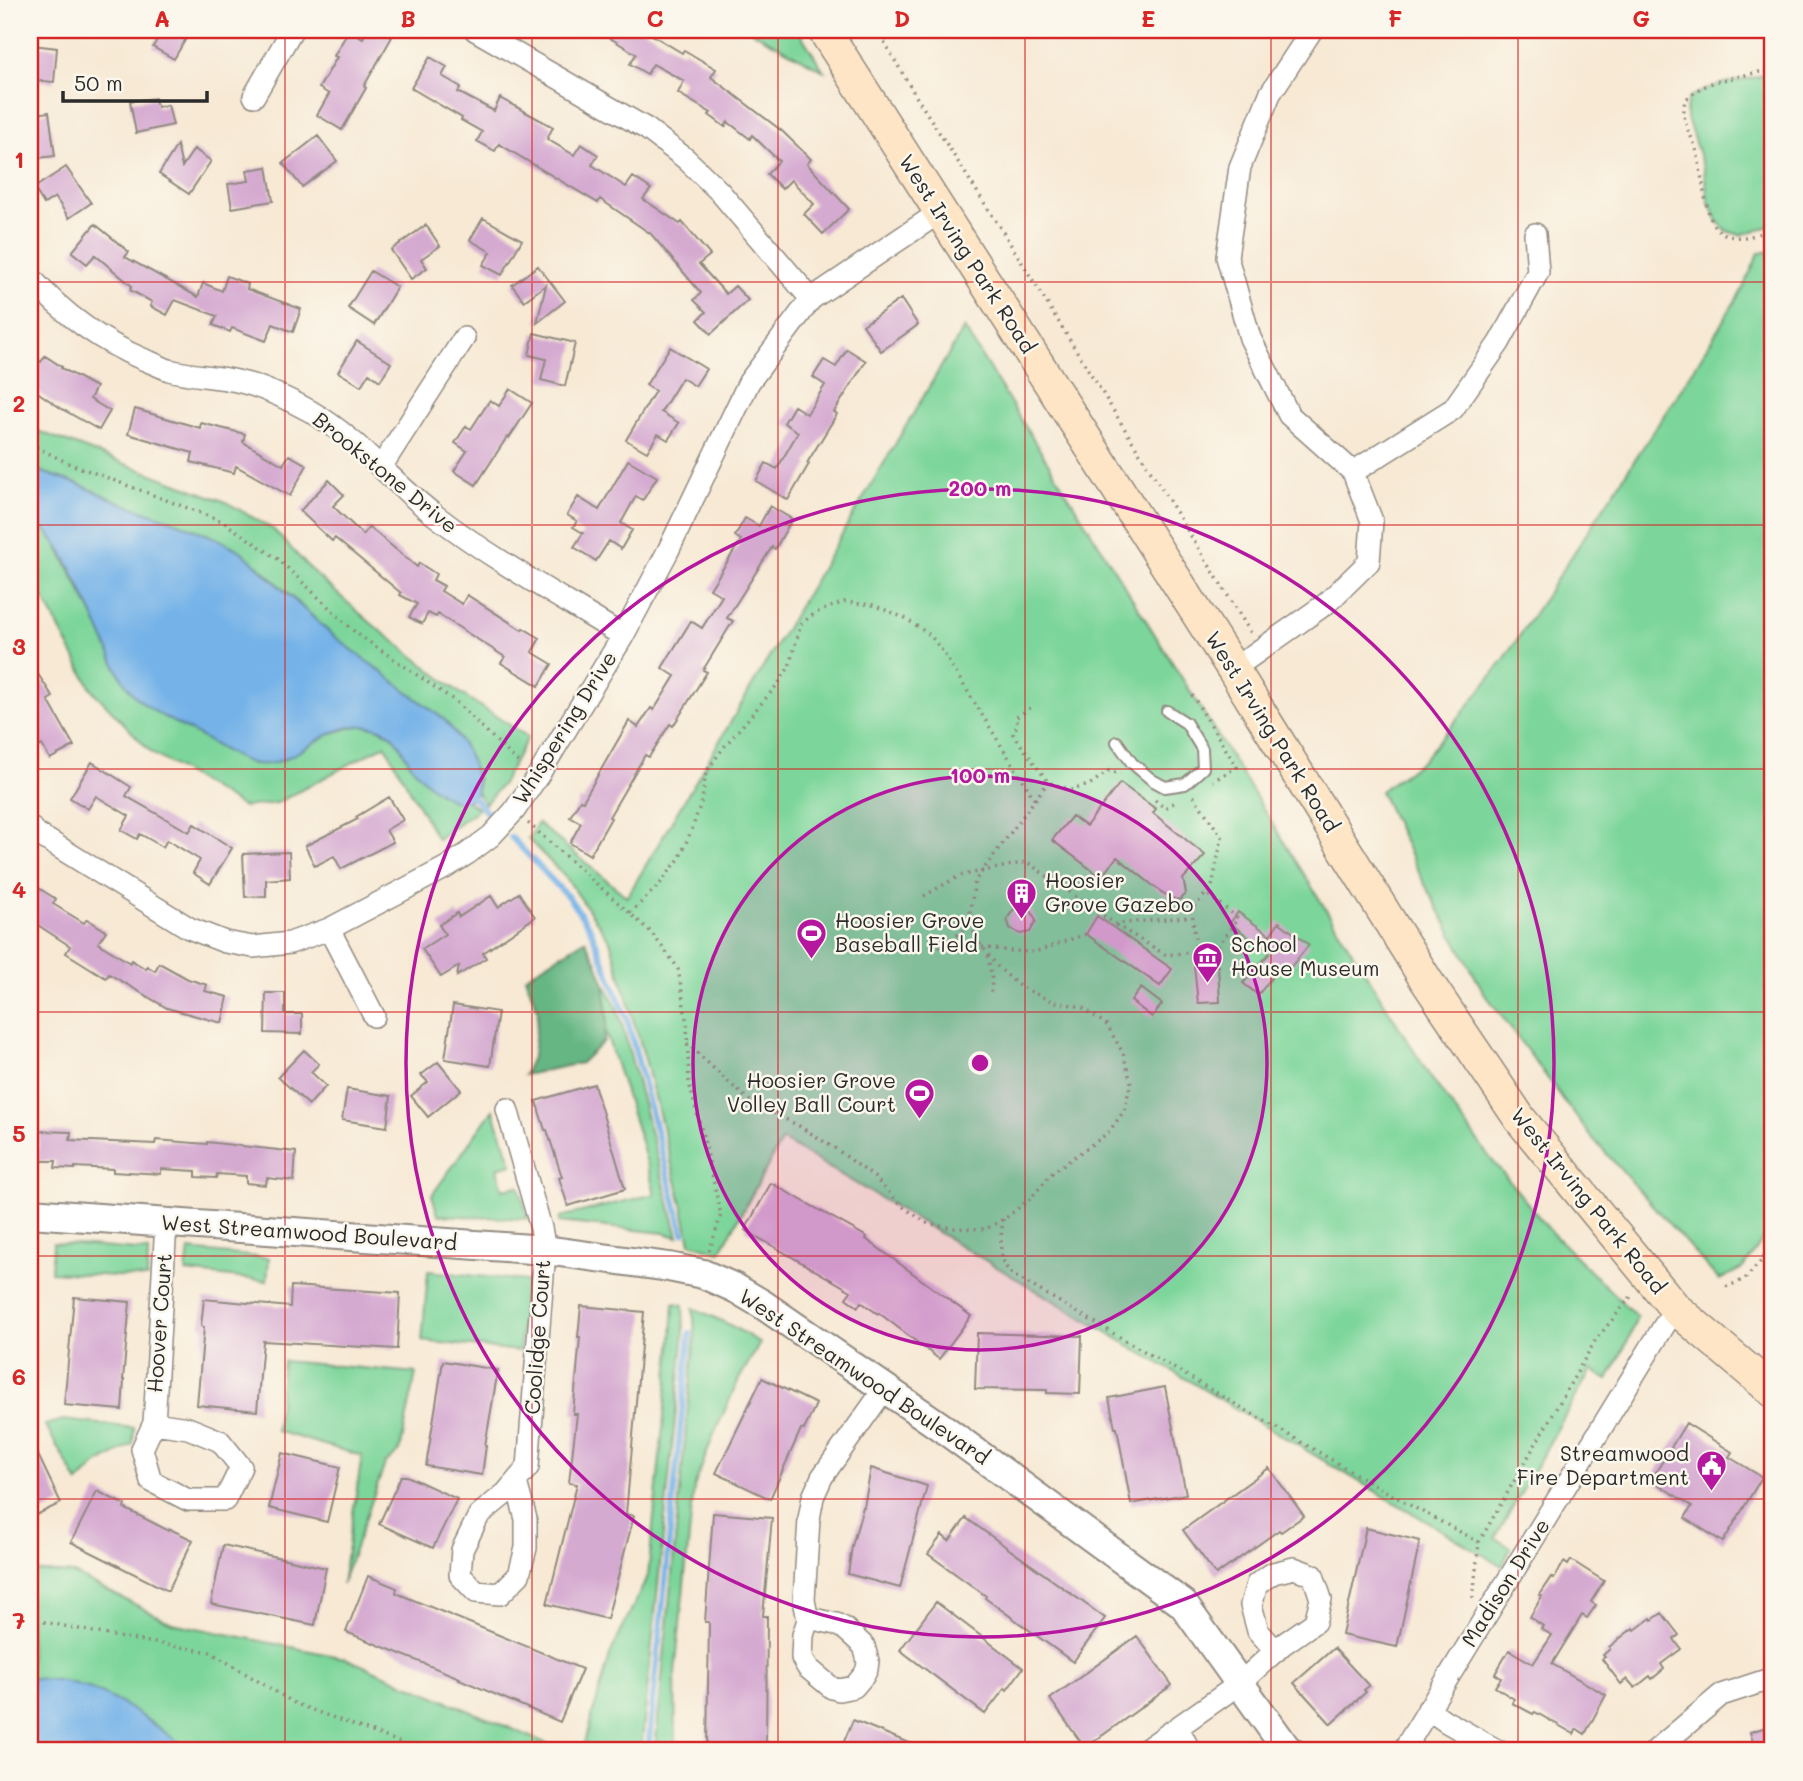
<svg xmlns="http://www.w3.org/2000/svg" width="1803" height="1781" font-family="Mali,sans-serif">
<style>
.green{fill:#7cd59a;stroke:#548062;stroke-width:2}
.forest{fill:#65b682;stroke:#487056;stroke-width:2}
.water{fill:#75b2e8;stroke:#506e8a;stroke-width:2}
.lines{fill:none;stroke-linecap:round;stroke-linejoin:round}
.stream{stroke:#75b2e8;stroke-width:6}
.building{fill:#d5aad1}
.service-casing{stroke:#918a80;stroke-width:14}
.minor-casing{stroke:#918a80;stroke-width:24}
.tertiary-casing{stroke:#918a80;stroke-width:32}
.secondary-casing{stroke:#918a80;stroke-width:35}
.path{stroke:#918a80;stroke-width:3.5;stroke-dasharray:2 5;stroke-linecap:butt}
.service{stroke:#fff;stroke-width:10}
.minor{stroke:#fff;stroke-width:21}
.tertiary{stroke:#fff;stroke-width:28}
.secondary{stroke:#fde5c5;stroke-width:32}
.grid{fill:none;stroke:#d62828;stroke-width:2;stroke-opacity:0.55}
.ring{fill:none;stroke:#b5179e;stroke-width:3.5}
.labels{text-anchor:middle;stroke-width:5;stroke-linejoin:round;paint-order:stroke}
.street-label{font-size:21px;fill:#2b2b2b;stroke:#fbf7ec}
.poi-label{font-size:21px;fill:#2b2b2b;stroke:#fbf7ec;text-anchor:start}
.centre{fill:#b5179e;stroke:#fbf7ec;stroke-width:3.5}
.ring-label{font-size:21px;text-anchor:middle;font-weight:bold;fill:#b5179e;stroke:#fbf7ec;stroke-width:5;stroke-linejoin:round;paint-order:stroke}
.neatline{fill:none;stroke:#d62828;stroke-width:2.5}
.grid-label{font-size:23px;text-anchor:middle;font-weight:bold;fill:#d62828}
</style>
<rect width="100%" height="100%" fill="#fbf7ec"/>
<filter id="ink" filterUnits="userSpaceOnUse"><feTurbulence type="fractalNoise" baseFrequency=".0143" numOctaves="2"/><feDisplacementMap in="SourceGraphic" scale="14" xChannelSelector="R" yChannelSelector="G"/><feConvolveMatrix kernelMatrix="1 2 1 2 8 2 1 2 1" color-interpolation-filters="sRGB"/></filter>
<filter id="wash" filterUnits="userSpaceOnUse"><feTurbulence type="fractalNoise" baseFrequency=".00686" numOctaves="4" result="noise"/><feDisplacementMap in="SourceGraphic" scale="28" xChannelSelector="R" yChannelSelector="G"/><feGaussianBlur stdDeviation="1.57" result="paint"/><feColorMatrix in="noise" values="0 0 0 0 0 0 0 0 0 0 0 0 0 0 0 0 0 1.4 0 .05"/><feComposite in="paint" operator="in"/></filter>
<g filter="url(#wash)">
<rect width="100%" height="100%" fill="#f7e9d4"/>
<path class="green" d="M749,30H798L824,71Z
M1773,70V225L1740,235L1727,231L1718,222L1708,200L1704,170L1685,112L1689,98C1700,92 1712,86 1725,83C1741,80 1758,79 1773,70Z
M1773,251V1220L1759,1246L1743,1268L1719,1280L1589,1134L1483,991L1423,881L1380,791L1422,761L1465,710L1505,658L1689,377L1743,288L1759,253Z
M964,328L1429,1075L1491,1159L1552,1233L1637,1317L1631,1334L1608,1380L1591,1370L1495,1538L1511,1548L1502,1566L782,1140L720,1252L690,1243L683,1208L645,1059L610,941L567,879L528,839L538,823L627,897Z
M30,428L226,502L274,530L314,573L372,624L460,693L528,737L502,784L485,804L477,793L478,779L330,633L259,566L78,484L30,468Z
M30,513L55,542L136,697L157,712L252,764L290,756L324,735L361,725L376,727L390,734L399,742L410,763L454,801H468L478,809L437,839L385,745L277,803L243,807L152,753L92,690L30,573Z
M604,982L617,1008L625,1035L678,1237L664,1233L559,1222L560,1217L655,1194L642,1145L605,1030L607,1017Z
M493,1110L512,1164L497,1168L503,1189L519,1186L528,1219L438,1215L432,1195Z
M53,1243L148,1251L147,1278L51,1272Z
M189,1250L269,1258L267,1281L186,1272Z
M428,1271L527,1281L519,1351L422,1341Z
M674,1303L683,1305L684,1332L641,1751H582L611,1652L648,1576L672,1337Z
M693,1308C717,1318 738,1328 760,1343L739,1379L714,1434L694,1487L675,1673L676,1751H655L695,1334Z
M283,1361L416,1373L400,1451L385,1464L342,1584L362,1456L276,1431Z
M63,1420L134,1428L133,1444L96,1465L78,1483L45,1425Z
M30,1571L74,1574L172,1623L345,1658L564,1751H30Z"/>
<path class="forest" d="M585,940L596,961L604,982L607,1017L604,1041L581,1063L524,1075L533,1055L538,1011L525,977Z"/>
<path class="water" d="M30,468L78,484L124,504L176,522L216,538L241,551L330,633L445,720C463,742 478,765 477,793L468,801C463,801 457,802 453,800C436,793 419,777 409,762C399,745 395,731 373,727C325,718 297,769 255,764C242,763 215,745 203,738C181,725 153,714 135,696C117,677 109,649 98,626C85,599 72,565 54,541C47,531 38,522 30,513Z
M30,1678C40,1679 52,1679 63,1681C112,1690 151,1723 191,1751H30Z"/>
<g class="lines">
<path class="stream" d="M473,797L489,815
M511,837L569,898L590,928L627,1019L683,1233
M648,1751L690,1333"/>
</g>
<g id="blocks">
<path class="building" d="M162,30H191L174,59L153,47Z
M349,30L363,38L367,30H379L392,37L364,86L366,88L342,130L317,115L329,94L319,88L337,57L334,56Z
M597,30H644L682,53L684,50L716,69L711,77L782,131L811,159L807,164L849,209L823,234L804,214L814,204L791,180L782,189L767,174L779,161L752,135L750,139L728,122L725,127L709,115L711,113L678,93L684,81L653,64L647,74L630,64L636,54Z
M32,45L57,48L54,82L30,80Z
M430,57L447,67L442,76L461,87L458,92L494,111L500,98L553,127L547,139L574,155L581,144L598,155L592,165L626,187L633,177L651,189L643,199L680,224L682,222L710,255L699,264L726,294L735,286L748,300L711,334L698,320L706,312L694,300L701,293L651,234L600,199L598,203L499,144L495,151L477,141L482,132L461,120L462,118L411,88Z
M155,98L157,107L168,105L173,125L136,133L130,101Z
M49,112L55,156L30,159V115Z
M318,136L337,161L302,187L283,163Z
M177,145L182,167L194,149L211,161L189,194L159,174Z
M66,167L91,203L69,218L55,197L44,204L34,188Z
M267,167L273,201L232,208L228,184L249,181L247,170Z
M483,218L522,240L502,275L483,265L491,252L470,240Z
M95,224L129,252L125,257L198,297L203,283L222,291L227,276L248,284L247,289L301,309L293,332L273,324L266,341L232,328L230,332L213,325L217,316L175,300L167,315L150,306L152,302L130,290L132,286L95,255L87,264L72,252Z
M426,225L440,246L421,259L427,268L411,279L391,250Z
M538,266L565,301L537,323L546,285L524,301L512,285Z
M371,271L397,287L374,325L348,308Z
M901,299L918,325L881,351L863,325Z
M534,333L575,343L565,386L541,380L546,359L529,355Z
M357,341L391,363L380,381L369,373L361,386L338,372Z
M670,347L706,369L695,386L682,378L661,412L679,423L668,440L658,434L647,452L626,440L655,391L646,385Z
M847,349L866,361L834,412L837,414L807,463L809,464L788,500L756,481L766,463L777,469L798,432L784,423L794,406L807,414L825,385L813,377L824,360L836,367Z
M30,355L41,362L45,356L62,367L61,368L96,387L90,399L110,411L99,430L62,409L30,387Z
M510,389L532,403L509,438L507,437L476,485L454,471L467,451L455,443L466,426L471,429L490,400L499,406Z
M135,409L200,428L201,423L245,434L243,442L283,465L289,455L307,465L290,496L236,466L234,473L191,462L193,453L128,434Z
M628,460L657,477L643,500L636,496L621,523L632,530L621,549L609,541L596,561L574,547L583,533L573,527L577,521L567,515L578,497L599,510Z
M329,480L344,495L333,506L363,535L369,527L417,567L419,563L436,574L433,580L444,586L441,591L462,604L467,595L522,630L523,628L540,638L532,652L552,664L539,686L501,663L505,657L438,614L436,617L428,613L422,624L409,617L417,604L400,595L401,593L335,538L332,541L300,511Z
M770,506L792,519L775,549L772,547L727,618L733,621L703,670L707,672L673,726L670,724L649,757L645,755L609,817L611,818L590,855L570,843L581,823L570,817L580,800L583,801L629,721L638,727L651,708L654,710L675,676L662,668L691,621L702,628L722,596L710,589L741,540L735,536L745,518L759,526Z
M30,662L53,697L48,700L74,746L50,759L42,745L30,751Z
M92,762L131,787L126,796L189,832L194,824L232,848L210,884L193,873L200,860L167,840L163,847L140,834L137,839L121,830L129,816L96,796L88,809L70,798Z
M1120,783L1156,809L1153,813L1205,855L1183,879L1186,893L1180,899L1176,900L1161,892L1117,857L1101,877L1052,840L1072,816L1086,826Z
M389,797L403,820L386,830L393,842L341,869L334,856L315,866L305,846L358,819L356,817Z
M289,852L290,878L266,880V896L245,897L243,854Z
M37,887L56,899L53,904L84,923L87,919L106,931L98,943L130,963L131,960L146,969L147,966L155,971L159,963L188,979L207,985L205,991L228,997L222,1023L167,1008L109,974L106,978L66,953L70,946L30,920V899Z
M519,893L535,917L483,953L486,958L457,976L459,966L441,977L422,949L445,934L439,925L457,913L459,917L491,896L498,907Z
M1023,907L1032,912L1036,921L1030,932L1020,934L1010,928L1007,919L1014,909Z
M1238,912L1270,935L1279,922L1309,945L1290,968L1283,963L1258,995L1243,983L1270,953L1230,923Z
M1097,916L1172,969L1160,986L1086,934Z
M1194,966H1218L1220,1002L1198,1003Z
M1141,988L1162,1004L1152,1017L1131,1001Z
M266,993H285V1014H302V1034L265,1033Z
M453,1005L498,1012L490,1066L445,1059Z
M304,1050L319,1064L311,1072L326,1086L309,1105L278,1077Z
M438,1062L461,1090L428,1117L411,1096L428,1082L421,1075Z
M594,1084L625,1189L568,1206L559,1178L562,1177L547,1130H545L536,1101Z
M347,1089L391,1096L387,1127L342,1120Z
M39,1131L71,1132L70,1140L155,1144L156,1140L207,1144V1142L296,1152L294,1181L267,1178L266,1185L246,1183V1176L217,1174L216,1178L196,1177V1171L161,1169V1174L129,1172V1173L113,1172V1169L75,1167V1169L55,1168L56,1161H38Z
M771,1183L867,1237L866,1239L971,1316L939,1359L879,1313L878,1314L861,1302L858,1307L846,1298L851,1291L745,1230Z
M291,1286L400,1293L397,1349L263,1341L257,1411L197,1405L204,1327L201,1326L204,1299L290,1307Z
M74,1297L130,1302L123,1380H124L122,1410L64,1405Z
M581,1306L644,1312L626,1514L634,1516L607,1619L547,1604L577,1484L569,1483L577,1414H573L580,1337H578Z
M977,1333L1082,1336L1080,1394L1047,1393V1390L975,1389Z
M443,1361L498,1370L485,1446H486L482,1475L426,1466Z
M762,1378L816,1404L804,1430L801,1429L770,1499L716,1473Z
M1165,1387L1186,1494L1131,1504L1117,1428H1115L1109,1398Z
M1686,1423L1732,1452L1729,1457L1762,1477L1723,1542L1685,1518L1692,1506L1651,1480Z
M30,1438L61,1503L30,1518Z
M282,1453L340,1467L327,1522L269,1508Z
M871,1468L927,1486L900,1588L848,1574L852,1546L863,1507H864Z
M1269,1468L1304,1516L1281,1532L1279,1530L1216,1575L1183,1530Z
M401,1476H407L457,1499L433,1548L379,1524Z
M97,1491L125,1505L124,1508L169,1531L170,1529L193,1540L168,1591L71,1542Z
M713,1513L772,1518L763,1616H767L766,1748L707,1747L709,1622H705Z
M966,1518L1105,1618L1073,1662L985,1598L986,1596L928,1554L942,1535L949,1541Z
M1366,1528L1420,1541L1397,1647L1342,1635Z
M223,1545L326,1568L315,1625L211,1604Z
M1571,1560L1604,1581L1591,1602L1596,1605L1587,1618L1582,1615L1552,1664L1606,1695L1585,1734L1577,1729L1574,1734L1535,1712L1533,1714L1512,1703L1514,1699L1495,1687L1501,1678L1495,1674L1509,1650L1533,1664L1552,1635L1541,1629L1543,1626L1530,1617L1542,1596L1539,1595L1551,1577L1554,1579L1564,1562L1568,1565Z
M368,1576L397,1588L396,1593L582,1669L560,1722L459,1679L460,1678L346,1632Z
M936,1602L1023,1668L1007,1690L1005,1688L985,1714L900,1650Z
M1662,1613L1679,1635L1674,1639L1681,1649L1661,1664L1664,1669L1652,1679L1650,1676L1635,1688L1627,1679L1621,1684L1602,1659L1605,1657L1603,1655L1610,1649L1609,1647L1633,1628L1635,1630L1651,1618L1652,1620Z
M1137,1636L1172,1685L1085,1748L1050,1699Z
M1334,1648L1369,1686L1364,1690L1366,1692L1331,1724L1294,1683Z
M853,1720L928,1751H840Z
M1773,1725V1751H1756L1750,1732Z"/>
</g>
</g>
<g filter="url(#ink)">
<use href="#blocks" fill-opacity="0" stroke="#918a80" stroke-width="2"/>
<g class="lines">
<defs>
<path id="service" d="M1117,742L1132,763L1152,780L1165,787L1185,784L1203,768L1202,749L1186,723L1167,711"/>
<path id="minor" d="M475,30L647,129L686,159L719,191L811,299
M254,96L292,30
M30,277C62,313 99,341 145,360C153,363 161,367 169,370C191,376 215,376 237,381C260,386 290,400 310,411C359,439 392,483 436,516C495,561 560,597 623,636
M381,467L464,338
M1353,472L1453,409L1499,343L1538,272L1535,234
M1233,669L1327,603L1369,562L1372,521L1353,472L1289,415L1250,338L1227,257L1240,167L1270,94L1312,30
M30,827L36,833L189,928L225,942L253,947L290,943L329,929L445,868L467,854L491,836L514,811L539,774L623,636L668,551L749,382L811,299L940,212
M329,929L374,1016
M507,1109L541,1228L545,1250L528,1467L506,1493L479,1515L462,1550L460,1575L476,1592L500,1594L519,1575L526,1548V1519L516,1482
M154,1423L188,1428L220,1441L241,1467L225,1500H188L151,1481L142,1449L154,1423L166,1224
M808,1620H818L836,1624L844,1628L864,1646L868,1661L867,1669L864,1675L854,1687L839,1690L832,1688L808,1668L802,1658L803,1635L808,1620L804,1600L809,1519L813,1497L822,1477L885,1388
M1428,1709L1445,1721L1498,1751
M1178,1728L1190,1751
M1144,1751L1239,1684L1282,1645L1315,1622L1321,1599L1313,1575L1294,1568L1273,1573L1257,1584L1251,1605L1258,1631L1276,1651
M1403,1751L1675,1308
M1655,1751L1721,1695L1773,1678"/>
<path id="tertiary" d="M30,1213L545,1250L669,1267L703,1274L735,1288L762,1304L944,1429L1183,1604L1286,1748L1290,1751"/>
<path id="secondary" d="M824,30L1233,669L1426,980L1520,1119L1675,1308L1773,1391"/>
</defs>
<use href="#service" class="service-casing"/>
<use href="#minor" class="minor-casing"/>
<use href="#tertiary" class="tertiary-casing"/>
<use href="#secondary" class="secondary-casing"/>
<path class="path" d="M877,30L917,98L1003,232L1251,633
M1765,30L1773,38
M1773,67L1768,70L1714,82L1699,89L1685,100C1680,125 1693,134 1698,156C1701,172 1706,214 1714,225C1729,245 1755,237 1773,227
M30,444L68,463L222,521L278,559L356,633L455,701L521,765
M1192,695L1237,767L1213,781
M1030,708L1015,718L1018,723L1013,734L1048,782L1071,790L1089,785L1109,771L1121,774
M1155,800L1165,808L1177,801
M528,823L651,932L678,968L687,1025L689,1083L705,1144L721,1215L709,1252
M924,896L959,876L1027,862L1115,924L1185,917L1212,887L1222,837L1192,794
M1192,909L1196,951
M630,913L659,885L679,859L692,829L702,800L706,772L724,747L778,684L789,667L801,624L815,613L844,602L873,605L905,618L930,635L943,652L1035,800
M1116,925L1166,955L1216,949L1238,918L1206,893
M939,947L973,924
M982,947L1009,951L1035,952L1086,934
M988,956L992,980L991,992
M687,1043L726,1080L750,1101L799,1126L836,1149L874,1177L902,1206L927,1223L951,1228L986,1229L1007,1217L1031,1198L1053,1172L1108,1133L1124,1111L1131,1082L1123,1053L1107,1025L1082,1007L1051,1001L1019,986L997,966L975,937L970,912L975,881L1048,782
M1003,1219C1001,1240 996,1260 1013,1275L1406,1503L1479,1542
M1726,1287L1745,1279L1762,1260L1773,1238
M1473,1598L1479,1542L1595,1341L1633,1294
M30,1619L118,1637L210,1652L296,1704L394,1740L418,1751
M1378,1751L1385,1742"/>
<use href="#service" class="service"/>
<use href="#minor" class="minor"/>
<use href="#tertiary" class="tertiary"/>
<use href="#secondary" class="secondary"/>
</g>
</g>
<path class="grid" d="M285,30V1751M532,30V1751M778,30V1751M1025,30V1751M1271,30V1751M1518,30V1751M30,282H1773M30,525H1773M30,769H1773M30,1012H1773M30,1256H1773M30,1499H1773"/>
<circle cx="980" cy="1063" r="287" fill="#b5179e" fill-opacity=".12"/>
<g class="ring">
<circle cx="980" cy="1063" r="287"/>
<circle cx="980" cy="1063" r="574"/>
</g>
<defs>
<symbol id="building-pin" viewBox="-11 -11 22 30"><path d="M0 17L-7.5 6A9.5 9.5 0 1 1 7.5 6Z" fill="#b5179e" stroke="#fbf7ec"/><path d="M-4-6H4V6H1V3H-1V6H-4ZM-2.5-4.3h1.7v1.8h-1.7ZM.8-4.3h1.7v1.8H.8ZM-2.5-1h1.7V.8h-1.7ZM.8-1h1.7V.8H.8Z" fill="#fff"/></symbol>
<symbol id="stadium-pin" viewBox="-11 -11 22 30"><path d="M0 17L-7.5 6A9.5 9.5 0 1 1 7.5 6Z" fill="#b5179e" stroke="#fbf7ec"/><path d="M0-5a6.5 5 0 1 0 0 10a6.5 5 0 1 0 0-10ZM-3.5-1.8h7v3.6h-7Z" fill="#fff"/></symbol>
<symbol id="museum-pin" viewBox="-11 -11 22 30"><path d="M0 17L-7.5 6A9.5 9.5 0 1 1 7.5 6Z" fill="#b5179e" stroke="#fbf7ec"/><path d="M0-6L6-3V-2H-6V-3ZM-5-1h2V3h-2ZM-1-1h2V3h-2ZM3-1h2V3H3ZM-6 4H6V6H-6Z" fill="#fff"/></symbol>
<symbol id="civic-pin" viewBox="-11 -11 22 30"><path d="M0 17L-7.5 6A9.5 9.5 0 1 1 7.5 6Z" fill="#b5179e" stroke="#fbf7ec"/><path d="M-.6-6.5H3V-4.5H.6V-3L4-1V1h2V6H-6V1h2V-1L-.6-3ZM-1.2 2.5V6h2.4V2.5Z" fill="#fff"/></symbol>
</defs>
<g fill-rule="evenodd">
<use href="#building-pin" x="1004" y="876" width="35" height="47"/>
<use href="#stadium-pin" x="794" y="916" width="35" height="47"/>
<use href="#museum-pin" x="1190" y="940" width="35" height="47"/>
<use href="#stadium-pin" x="902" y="1076" width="35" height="47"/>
<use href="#civic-pin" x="1694" y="1448" width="35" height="47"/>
</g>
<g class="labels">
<g class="street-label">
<text transform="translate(967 254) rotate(57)" y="7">West Irving Park Road</text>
<text transform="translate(385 473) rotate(39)" y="7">Brookstone Drive</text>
<text transform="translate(565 728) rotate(-58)" y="7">Whispering Drive</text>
<text transform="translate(1272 732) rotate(58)" y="7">West Irving Park Road</text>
<text transform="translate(1588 1201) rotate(51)" y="7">West Irving Park Road</text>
<text transform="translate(309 1233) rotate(4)" y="7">West Streamwood Boulevard</text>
<text transform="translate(160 1323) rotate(-86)" y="7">Hoover Court</text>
<text transform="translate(538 1337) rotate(-86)" y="7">Coolidge Court</text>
<text transform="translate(864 1377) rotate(34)" y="7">West Streamwood Boulevard</text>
<text transform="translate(1506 1583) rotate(-58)" y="7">Madison Drive</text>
</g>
<g class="poi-label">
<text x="1045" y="888">Hoosier<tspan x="1045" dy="24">Grove Gazebo</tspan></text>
<text x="835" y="928">Hoosier Grove<tspan x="835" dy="24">Baseball Field</tspan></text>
<text x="1231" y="952">School<tspan x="1231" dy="24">House Museum</tspan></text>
<text x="896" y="1088" text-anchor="end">Hoosier Grove<tspan x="896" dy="24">Volley Ball Court</tspan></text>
<text x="1689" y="1461" text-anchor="end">Streamwood<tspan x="1689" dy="24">Fire Department</tspan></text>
</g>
</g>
<circle cx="980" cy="1063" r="10" class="centre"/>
<g class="ring-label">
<text x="980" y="496">200 m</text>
<text x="980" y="783">100 m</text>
</g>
<rect width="1803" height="1781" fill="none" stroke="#fbf7ec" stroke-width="77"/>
<path d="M63 91v10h144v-10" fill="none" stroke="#2b2b2b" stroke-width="3.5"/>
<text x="74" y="91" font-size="21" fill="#2b2b2b" stroke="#fbf7ec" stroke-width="5" paint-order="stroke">50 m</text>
<rect x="38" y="38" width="1726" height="1704" class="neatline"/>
<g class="grid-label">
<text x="162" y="27">A</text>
<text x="408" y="27">B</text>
<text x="655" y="27">C</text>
<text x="902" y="27">D</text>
<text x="1148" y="27">E</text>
<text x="1395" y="27">F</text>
<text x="1641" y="27">G</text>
<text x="19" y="168">1</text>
<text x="19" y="412">2</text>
<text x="19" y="655">3</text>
<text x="19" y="898">4</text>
<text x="19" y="1142">5</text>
<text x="19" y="1385">6</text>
<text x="19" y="1629">7</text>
</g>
</svg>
